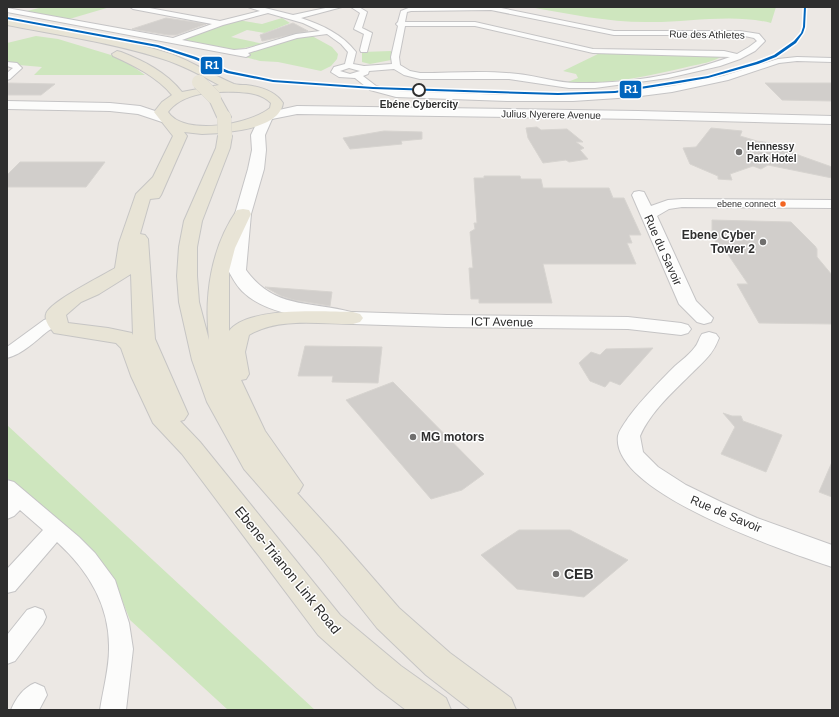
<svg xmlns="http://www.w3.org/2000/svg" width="839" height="717" font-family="Helvetica,sans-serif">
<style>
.green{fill:#cee6be}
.building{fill:#d1cecb;stroke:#d7d4d0}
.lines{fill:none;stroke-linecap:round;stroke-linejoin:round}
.minor-casing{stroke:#c5c4c5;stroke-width:2}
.tertiary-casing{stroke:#c5c4c5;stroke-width:2}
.secondary-casing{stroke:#c5c4c5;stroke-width:2}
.primary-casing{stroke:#c6c5c4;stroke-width:2}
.minor{fill:#fcfcfb;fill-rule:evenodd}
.tertiary{fill:#fcfcfb;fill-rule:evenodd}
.secondary{fill:#fcfcfb;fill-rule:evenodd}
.primary{fill:#e8e4d6;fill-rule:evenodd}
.primary-bridge-casing{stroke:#c6c5c4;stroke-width:14;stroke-linecap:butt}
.primary-bridge{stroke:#e8e4d6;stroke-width:14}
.rail-1-casing{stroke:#fff;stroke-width:3}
.rail-1{fill:#0065bd;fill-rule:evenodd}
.stop-dot{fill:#fff;stroke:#2e2e2e;stroke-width:2}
.poi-dot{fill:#706f6e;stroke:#fff;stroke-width:1.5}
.bus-dot{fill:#f26522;stroke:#fff;stroke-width:1.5}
.labels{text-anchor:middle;stroke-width:3;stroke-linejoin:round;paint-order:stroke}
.far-bus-label{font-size:9px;fill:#2e2e2e;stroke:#fff;text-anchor:end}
.far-street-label{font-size:10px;fill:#2e2e2e;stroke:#fff}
.far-stop-label{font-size:10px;font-weight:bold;fill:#2e2e2e;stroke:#fff}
.far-poi-label{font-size:10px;font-weight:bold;fill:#2e2e2e;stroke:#fff;text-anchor:start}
.poi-label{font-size:12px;font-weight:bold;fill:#2e2e2e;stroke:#fff;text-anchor:end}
.street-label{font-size:12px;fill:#2e2e2e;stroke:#fff}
.near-street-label{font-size:14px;fill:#2e2e2e;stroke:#fff}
.near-poi-label{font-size:14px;font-weight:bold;fill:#2e2e2e;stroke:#fff;text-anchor:start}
.line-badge{stroke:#fff;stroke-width:1.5}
.badge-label{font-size:11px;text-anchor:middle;font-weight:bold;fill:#fff}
</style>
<rect width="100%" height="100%" fill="#ece8e4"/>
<path class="green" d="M43,7H110L66,20L23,12Z
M530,7H776L771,23C730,13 687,23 646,22C607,22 569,14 530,7Z
M282,18L290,23L265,33L247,30L231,37L264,44L239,49H227L183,40L238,20L262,24Z
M36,36L58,39L121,58L145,75H34L42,67L7,64V43Z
M312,36L332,47L338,54L337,59L331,66L321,71L278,62L260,61L238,55L296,38Z
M391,51V60L370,64L362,62V52Z
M600,53L680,54L721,57C712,62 701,64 691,66C655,75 602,86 565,83L578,78L576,74L563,71Z
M7,425L315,710H228L130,620L114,580L91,548L7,478Z"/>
<path class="building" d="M166,18L194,22L206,24L176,35H168L132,29Z
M293,23L308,31L262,41L260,35Z
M7,83L55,84L41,95H7Z
M765,83H832V101L782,100Z
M537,127L541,130L567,129L583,142H576L584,148L580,150L588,159L569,162L566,160L543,163L528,138L526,128Z
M711,128L742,131L740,136L757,141L771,143L801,156L832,167V178L768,165L761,169L753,166L730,174L732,180L718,179V176L690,164L683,148L696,147Z
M384,131L422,132V139L401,141L402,144L350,149L343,138Z
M20,162H105L86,187H7V175Z
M484,176H520L521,179H541L543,188H609L613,198H624L641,235H629L632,243H627L636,264H543L552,303H479V299H471L469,268H473L470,232L475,229L474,223H477L474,178H484Z
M712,220L791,222L815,246L817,249V257L832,275V324L759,323L737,284H748L727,253H724L716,244L712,231Z
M265,287L332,292L330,306L294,300L281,296Z
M305,346L382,347L378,383L332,382L333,376H298Z
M653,348L620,385L610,381L605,387L590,381L579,363L591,352L600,355L606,349Z
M393,382L484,474L462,490L431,499L346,400Z
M723,413L732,416H741L743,421L782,435L766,472L721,454L735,427Z
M832,462V497L819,492Z
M519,530H570L628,560L584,597L517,589L481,555Z"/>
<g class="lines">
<defs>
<path id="minor" d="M130,7H144L220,21L260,11L248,7H261L293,15L330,7H342L301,18C322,25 342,34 356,52L353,64L364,66L392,64L391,57L398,26L396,24L398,22L401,11L411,7H496L614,31H740L759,34L765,41L755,51L740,59L720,66L668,78L595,88H569L509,79H420L404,75L394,69L369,71L368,74L363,76L376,86L396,91L507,95H573L633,91L672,86L723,76L778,59L797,57L832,58V62L797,61L779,63L728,80L672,92L633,97L573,101H507L396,97L370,90L355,78L339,77L331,72L334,67L345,64L348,52L341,44L327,34L297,38L248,53L250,55L246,57L7,12V8L173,38L212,24L133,9ZM491,10L614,35H740L754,38L757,41L749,47L737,54L724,51L593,49L475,22H405L407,12L411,11ZM268,13L303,23L320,31L296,34L246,49L234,50L182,40L223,25ZM405,26H475L593,53L730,57C683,74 628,84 578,83C557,83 538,76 518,74C485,70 452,73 420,73L410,71L400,65L399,57ZM349,68L360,71L350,74L340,71Z
M351,7H359L367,12L362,28L372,33L367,52H361L360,50L364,34L354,29L360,13Z
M7,62L17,63L22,68L10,79L7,80V73L13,68L7,66Z
M56,316L61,317L63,320C60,325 53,328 48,331C35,341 23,354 7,358V347L44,320Z
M7,480L14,482L79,537L95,553L115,580L129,623L133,649L126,710H100C103,690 109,669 109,649C110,606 88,570 57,542L15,591L7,593V569L43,530L20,510L14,516L7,519Z
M35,607L43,610L46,617L43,624L15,661L7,664V635L27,610Z
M35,683L44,687L47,695L39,710H11C16,698 23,688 35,683Z"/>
<path id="tertiary" d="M639,191L644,192L651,206L668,200L682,199L832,200V208L682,207L669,209L657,216L696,301L713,318L711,322L704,324L697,322L679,304L632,195L634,192Z
M353,312L447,315L628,317L681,323L688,325L691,329L688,333L681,335L628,329L447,327L353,324L346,322L344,318L346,314Z
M709,332L716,334L719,338C713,354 705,360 693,372C674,391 651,411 640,436L643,452L658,467L686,485L721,502L757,518L832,545V567C788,552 610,493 618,436C619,430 625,423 628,418C642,399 659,382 675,366C682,360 690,354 695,347C698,344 699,338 702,334Z"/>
<path id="secondary" d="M7,101L110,103L140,106L167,115L169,118L167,121L162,122L138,114L110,111L7,109Z
M297,106L638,111L832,116V124L638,119L297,114L272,119L265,135L266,150L264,169L251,214L246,270C274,309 310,301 351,312L354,316L351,320L344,322C311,317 267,316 242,291C236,285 232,277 228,270L235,214L248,169L252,150L251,135L261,114Z"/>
<path id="primary" d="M7,19C61,30 118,37 171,54C193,62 213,75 234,84C238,85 242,85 246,85C261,87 275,91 283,103C280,125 244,130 226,132L230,133L232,136L230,148L202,221L197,247V276L199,302L209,340C204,295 211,248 237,210L243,209L249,210L251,214L235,248L229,271V331C247,306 324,312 353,312L360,314L363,318L360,322L353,324C320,324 278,317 249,335L245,352L249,374L246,379L241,380L265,431L303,485L299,492L297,493L339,539L399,608L450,653L511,698L516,710H471L426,675L377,628L319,555L244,469L207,402L192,360L179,302L177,276L179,247L184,221L216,148L218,136L222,133L202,134L184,132L187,136L161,195L159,198L150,199L140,234L145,235L148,239L155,339L188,414L184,420L180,421L200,442L340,615L401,666L446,698L451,710H406L377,688L318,635L182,454L153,423L131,376L121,348L116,343L54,333C50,328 44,321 46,314C49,302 102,276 115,268L119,243L136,194L153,177L173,136L154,112L162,102L172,95C157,77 135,66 113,56L112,54L117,51L121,52C144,61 166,72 182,92L219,85C201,75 182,65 163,59C114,43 58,35 7,25ZM239,92C251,93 262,94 271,103L270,108C251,124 184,137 168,112C183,92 215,91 239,92ZM131,274L133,335L132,333L108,328L68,323L66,315L81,302L99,294Z
M214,93L218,94L220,97L231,117L229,120H219L217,117L208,97L210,94Z"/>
</defs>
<use href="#minor" class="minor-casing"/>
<use href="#tertiary" class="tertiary-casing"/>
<use href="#secondary" class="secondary-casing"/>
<use href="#primary" class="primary-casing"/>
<use href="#minor" class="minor"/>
<use href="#tertiary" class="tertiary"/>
<use href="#secondary" class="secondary"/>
<use href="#primary" class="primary"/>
<defs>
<path id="primary-bridge" d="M199,82L214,97
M224,117L225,136"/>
</defs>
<use href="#primary-bridge" class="primary-bridge-casing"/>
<use href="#primary-bridge" class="primary-bridge"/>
<defs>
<path id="rail-1" d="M804,7H806L805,27L803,33L796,43L776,57L758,64L708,78L679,83L615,93L558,95L373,89L273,82L227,73L194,59L157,47L7,19V17L158,45L196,57L229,71L273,80L373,87L558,93L615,91L708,76L756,62L774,55L794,41L801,33L803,27Z"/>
</defs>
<use href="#rail-1" class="rail-1-casing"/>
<use href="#rail-1" class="rail-1"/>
</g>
<circle class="stop-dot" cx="419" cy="90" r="6"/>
<g class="poi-dot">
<circle cx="739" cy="152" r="4"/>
<circle cx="763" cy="242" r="4"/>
<circle cx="413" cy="437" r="4"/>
<circle cx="556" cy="574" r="4"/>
</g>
<circle class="bus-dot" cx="783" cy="204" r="3.5"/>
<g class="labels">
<g class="far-bus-label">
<text x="776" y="207">ebene connect</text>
</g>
<g class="far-street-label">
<text transform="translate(707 34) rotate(1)" y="4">Rue des Athletes</text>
<text transform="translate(551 114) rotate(1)" y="4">Julius Nyerere Avenue</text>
</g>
<g class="far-stop-label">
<text x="419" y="108">Ebéne Cybercity</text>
</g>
<g class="far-poi-label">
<text x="747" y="150">Hennessy<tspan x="747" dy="12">Park Hotel</tspan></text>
</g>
<g class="poi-label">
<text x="755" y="239">Ebene Cyber<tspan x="755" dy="14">Tower 2</tspan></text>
<text x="421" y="441" text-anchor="start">MG motors</text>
</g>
<g class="street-label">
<text transform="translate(663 250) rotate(66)" y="4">Rue du Savoir</text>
<text transform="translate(502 322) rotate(1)" y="4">ICT Avenue</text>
<text transform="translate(726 514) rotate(23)" y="4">Rue de Savoir</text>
</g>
<g class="near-street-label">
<text transform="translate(288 570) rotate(51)" y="5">Ebene-Trianon Link Road</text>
</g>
<g class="near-poi-label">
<text x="564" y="579">CEB</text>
</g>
</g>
<g class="line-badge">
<rect x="200" y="56" width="23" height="19" rx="4" fill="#0065bd"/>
<rect x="619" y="80" width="23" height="19" rx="4" fill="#0065bd"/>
</g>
<g class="badge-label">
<text x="212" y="69">R1</text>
<text x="631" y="93">R1</text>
</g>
<rect width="839" height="717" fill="none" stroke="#2e2e2e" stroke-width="16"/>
</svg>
